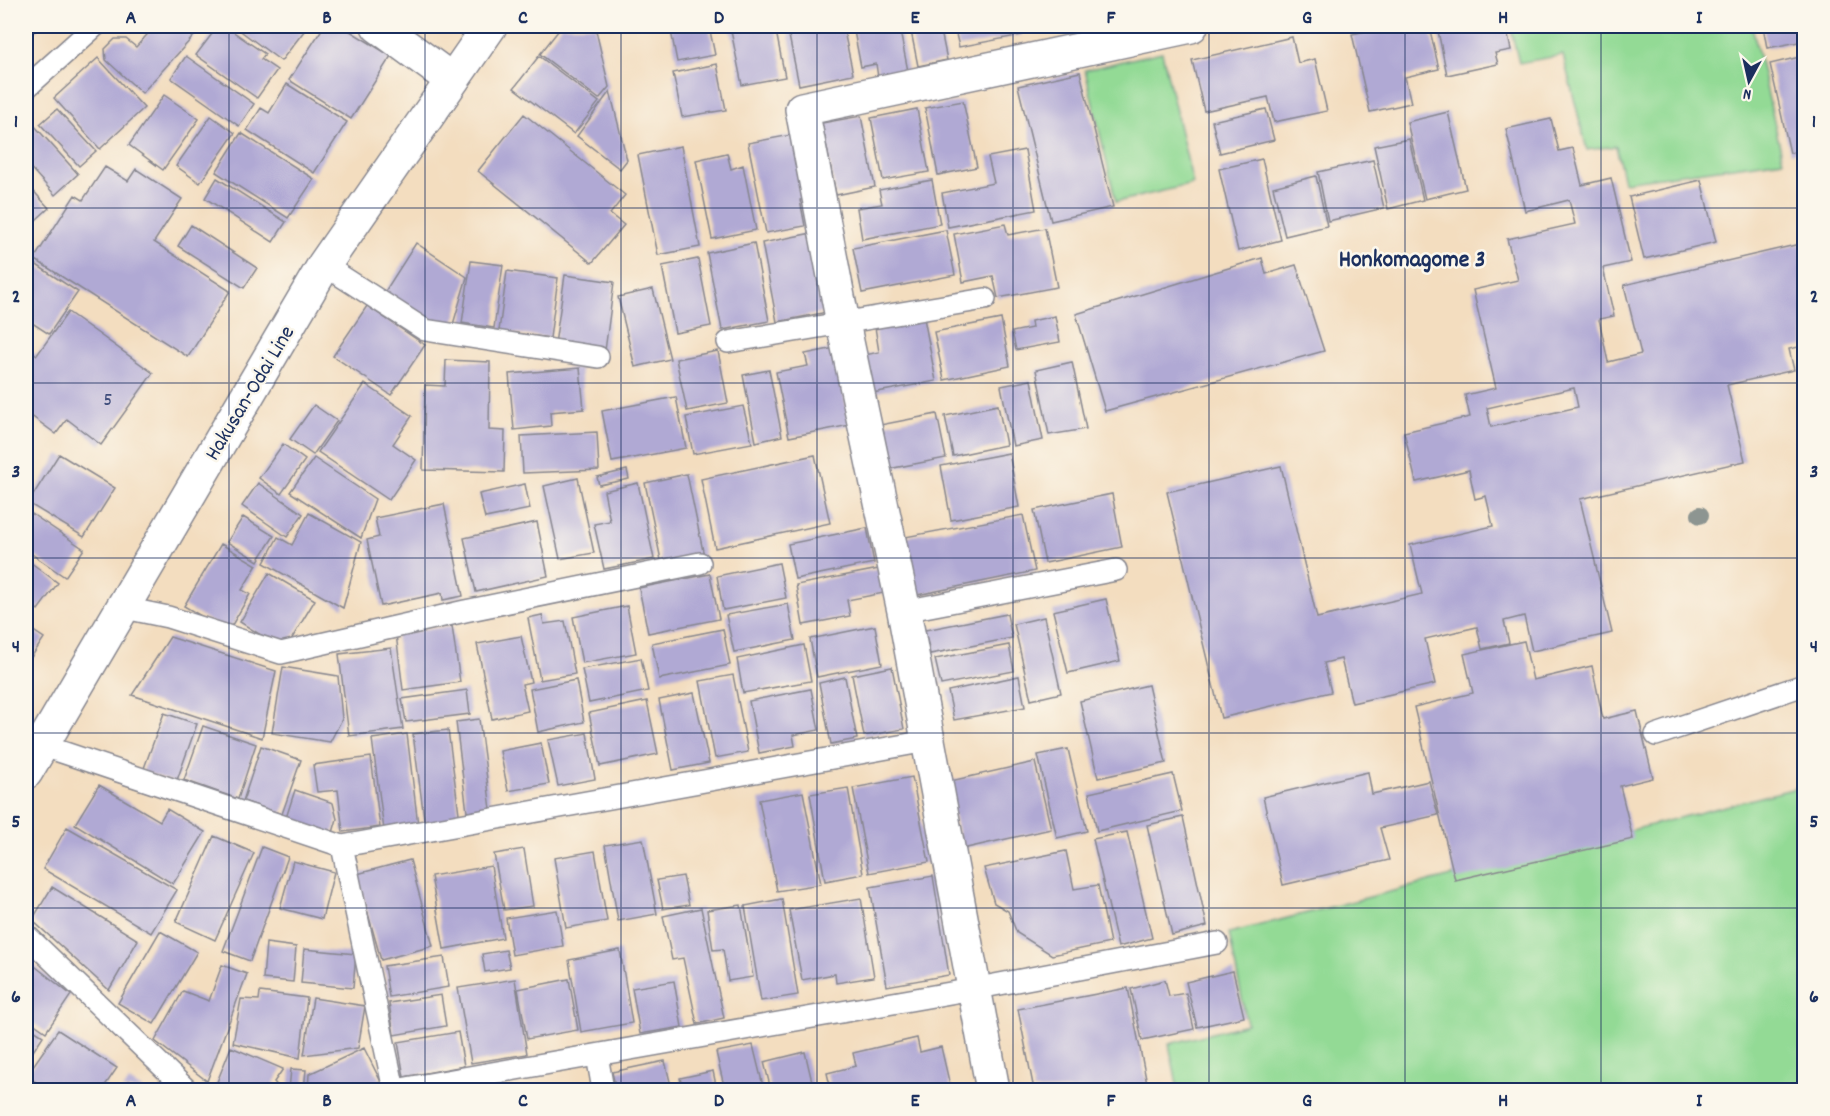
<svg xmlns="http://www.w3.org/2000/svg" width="1830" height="1116" font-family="Dekko,sans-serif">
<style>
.green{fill:#93da95;stroke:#57847a;stroke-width:1.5}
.building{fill:#b0a9d4;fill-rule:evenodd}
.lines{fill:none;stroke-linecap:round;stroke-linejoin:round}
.lane-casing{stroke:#87868e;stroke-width:24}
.street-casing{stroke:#87868e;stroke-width:36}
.secondary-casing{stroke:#87868e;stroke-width:36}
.lane{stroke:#fff;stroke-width:21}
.street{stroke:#fff;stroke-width:33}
.secondary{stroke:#fff;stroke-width:33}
.tree{fill:#8d9591}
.grid{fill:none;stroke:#1b2f5e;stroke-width:1.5;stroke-opacity:0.55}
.labels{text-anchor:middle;stroke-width:5;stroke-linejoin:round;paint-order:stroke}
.number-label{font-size:20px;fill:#404e7c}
.street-label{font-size:22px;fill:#1b2f5e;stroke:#fbf7ec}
.neighbourhood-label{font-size:24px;font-weight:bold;fill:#1b2f5e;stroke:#fbf7ec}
.neatline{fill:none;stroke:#1b2f5e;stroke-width:2}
.grid-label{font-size:20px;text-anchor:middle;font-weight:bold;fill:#1b2f5e}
</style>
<rect width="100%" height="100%" fill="#fbf7ec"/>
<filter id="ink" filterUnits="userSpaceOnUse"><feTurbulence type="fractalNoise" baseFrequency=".0167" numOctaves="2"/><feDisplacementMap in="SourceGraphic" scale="12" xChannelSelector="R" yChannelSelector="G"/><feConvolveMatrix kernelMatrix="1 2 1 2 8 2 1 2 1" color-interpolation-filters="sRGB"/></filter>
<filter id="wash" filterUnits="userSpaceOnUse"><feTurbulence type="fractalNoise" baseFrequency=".008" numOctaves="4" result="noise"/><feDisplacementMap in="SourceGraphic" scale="24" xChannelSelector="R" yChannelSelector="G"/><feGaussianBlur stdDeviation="1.35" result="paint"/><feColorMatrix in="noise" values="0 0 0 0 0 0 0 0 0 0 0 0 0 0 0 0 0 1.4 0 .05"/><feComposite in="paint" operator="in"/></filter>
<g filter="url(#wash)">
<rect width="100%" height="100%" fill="#f3ddbf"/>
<path class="green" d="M1510,26H1752L1783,160L1624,182L1616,146L1587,150L1563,55L1519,63Z
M1162,52L1193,184L1116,202L1085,70Z
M1804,786V1090H1178L1169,1044L1247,1024L1229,933Z"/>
<g id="blocks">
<path class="building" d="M26,26H41L26,38Z
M155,26H203L142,93L106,60L105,49L115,39H126L136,47Z
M218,26H225L265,54L261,59L277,70L257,98L196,55Z
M234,26H308L281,61Z
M324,26H342L391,56L351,119L289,80Z
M562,26H595L609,87L599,99L540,54Z
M670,26H709L715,55L677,62Z
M730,26H775L785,77L742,85Z
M787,26H843L853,74L799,85Z
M853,26H899L908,71L878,77L876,64L861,67Z
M910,26H940L947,60L918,66Z
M954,26H1020L1022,35L959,47Z
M1390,26H1429L1439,69L1405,77L1411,103L1370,112L1352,34Z
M1437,26H1506L1511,50L1495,53L1498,64L1447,75Z
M1763,26H1804V41L1767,48Z
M1292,37L1298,63L1315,59L1327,111L1274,122L1268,97L1204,111L1192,60Z
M186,56L254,104L239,126L171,78Z
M539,56L599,102L574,134L514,88Z
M1804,56V150L1790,153L1770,64Z
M98,58L144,108L100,149L54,98Z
M717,64L726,110L682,117L673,73Z
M1080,72L1113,207L1051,221L1018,86Z
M287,84L347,122L314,173L247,130L261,108L269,113Z
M610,91L627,160L620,169L577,136Z
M164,95L199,119L163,170L129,145Z
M963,101L977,167L938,175L925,108Z
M57,109L96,151L79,166L40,124Z
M917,109L929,172L883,180L871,118Z
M1266,109L1274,140L1220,153L1212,121Z
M1448,112L1466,189L1425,199L1407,122Z
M524,114L625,195L610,214L624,225L592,263L478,171Z
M211,116L235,133L200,183L176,166Z
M861,116L875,187L836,195L822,123Z
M1551,119L1559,151L1573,148L1582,185L1611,178L1631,262L1603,268L1614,316L1599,319L1608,362L1641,354L1624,285L1804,243V346L1789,349L1794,370L1727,385L1745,461L1580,499L1612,633L1532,651L1524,616L1504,621L1509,643L1482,649L1477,627L1425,639L1435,684L1352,703L1341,659L1324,663L1331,692L1221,718L1167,492L1281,466L1317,618L1422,594L1410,545L1493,526L1486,496L1475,499L1469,470L1416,482L1404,432L1470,417L1465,395L1496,388L1473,290L1518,280L1507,239L1575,224L1569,200L1525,211L1506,129ZM1574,388L1578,407L1491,427L1487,408Z
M32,123L78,174L55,195L26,163V129Z
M241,133L314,179L288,218L216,172Z
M796,134L809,198L800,200L805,226L766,233L748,143Z
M1409,139L1423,200L1388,209L1374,146Z
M681,146L700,247L658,255L638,155Z
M1025,150L1036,210L948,227L942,193L994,183L988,157Z
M727,153L731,169L743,165L756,230L712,239L696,160Z
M1262,159L1281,240L1238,251L1219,169Z
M1373,160L1384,208L1328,221L1318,172Z
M105,167L128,181L136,169L182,199L154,242L230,291L188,357L34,259L75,195L83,200Z
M1316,176L1327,226L1285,236L1273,187Z
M217,178L286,222L273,242L205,198Z
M932,180L940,224L862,239L857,208L882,204L879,190Z
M1701,180L1716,242L1644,259L1629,197Z
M26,183L49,208L26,229Z
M1005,224L1008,235L1045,228L1057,287L998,298L993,276L963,282L954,234Z
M191,225L257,268L244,288L178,246Z
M946,230L955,275L862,293L853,248Z
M812,233L827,312L777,322L762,243Z
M416,243L467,277L452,328L435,325L384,293Z
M754,243L769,321L722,330L707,253Z
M26,258L78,292L49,334L26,319Z
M1262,258L1266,274L1296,265L1324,351L1105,411L1076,314Z
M698,259L711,326L675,333L662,266Z
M471,261L503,265L494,328L462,323Z
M507,271L558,278L550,338L499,331Z
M565,275L614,282L605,351L555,344Z
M653,289L670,359L635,367L618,297Z
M367,306L425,345L391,395L333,356Z
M68,312L153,373L101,445L67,419L56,434L26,412V347L37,355Z
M1055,316L1060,342L1016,350L1012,332L1032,328L1031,321Z
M924,318L936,381L872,393L865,355L879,352L875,327Z
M1001,319L1010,366L944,380L934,332Z
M835,348L850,425L789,437L776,372L808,366L805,354Z
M718,351L728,403L687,411L676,359Z
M446,360L490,362L489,430L505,431L504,472L423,470L425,385L445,386Z
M1072,362L1086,429L1049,435L1036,370Z
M580,368L584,409L550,412L551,426L514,430L509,374Z
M769,370L782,436L756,442L743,375Z
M1031,380L1043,440L1013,446L1001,386Z
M365,384L412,416L393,444L416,460L389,500L318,452Z
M676,397L686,448L612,462L602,411Z
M314,405L337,421L313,455L290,439Z
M998,405L1006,445L953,456L945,416Z
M743,406L752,443L693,454L686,417Z
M937,414L946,458L888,469L880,425Z
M597,432L599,470L523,473L521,436Z
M283,444L305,460L281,494L259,478Z
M1009,453L1019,507L951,520L941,466Z
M59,454L115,488L84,537L28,503Z
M815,455L830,523L715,548L701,479Z
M314,458L375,499L361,538L290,492Z
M627,470L629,479L599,485L597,477Z
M687,474L704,556L662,565L645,483Z
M578,478L594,553L560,559L544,486Z
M258,483L303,514L287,537L242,506Z
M638,483L654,559L604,569L594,524L610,521L604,491Z
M525,484L530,509L485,518L479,494Z
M1112,494L1122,547L1045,563L1034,510Z
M444,504L463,596L443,600L442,593L381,606L367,540L379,537L375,518Z
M26,510L84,549L65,577L26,550Z
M309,513L361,542L343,608L264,563L278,537L292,545Z
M1023,515L1035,571L917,595L905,537Z
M243,517L274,536L258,561L227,542Z
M537,522L548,576L476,592L464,538Z
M867,528L874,563L795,579L788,544Z
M221,544L257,565L242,590L250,594L228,632L184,606Z
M26,559L58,583L38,610L26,600Z
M779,563L786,598L723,610L717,576Z
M879,569L884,593L847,600L850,616L803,625L796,585Z
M269,573L315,600L285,650L240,622Z
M710,574L719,619L648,633L639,588Z
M1106,599L1120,661L1068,673L1053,611Z
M788,604L795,640L734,652L726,615Z
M627,606L636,653L582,663L573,617Z
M1007,614L1012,638L930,654L925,630Z
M542,615L544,624L565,621L575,674L540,680L528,618Z
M1044,617L1061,693L1031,700L1014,624Z
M26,626L44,638L28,662L26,660Z
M452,626L460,682L403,690L396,634Z
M875,626L882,664L817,677L810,639Z
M723,629L730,665L659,679L652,643Z
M521,636L531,682L522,684L528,711L492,719L477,644Z
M170,637L276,671L262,738L132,695Z
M1524,641L1533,680L1592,666L1603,719L1637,711L1653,778L1620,786L1633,839L1455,880L1414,707L1473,693L1464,654Z
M804,645L811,681L743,693L737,659Z
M1009,645L1014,671L941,685L935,659Z
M391,648L403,729L349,736L339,654Z
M641,658L648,691L589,703L582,669Z
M283,667L338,676L342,719L330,742L272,733Z
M892,667L904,729L864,736L852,675Z
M733,675L748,752L715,758L700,681Z
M1019,676L1025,707L954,720L948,691Z
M845,677L857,739L831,744L819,683Z
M576,680L584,722L538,732L530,689Z
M1148,685L1166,763L1098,778L1080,701Z
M811,689L819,730L793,735L795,746L759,753L749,701Z
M467,690L470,714L406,722L402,699Z
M694,693L709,763L673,770L659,700Z
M647,701L658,754L600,766L589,713Z
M164,713L197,724L176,783L143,771Z
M479,719L491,809L467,812L456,722Z
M203,726L256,744L238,799L184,780Z
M448,730L460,821L425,826L413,734Z
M587,733L595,779L558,786L548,740Z
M407,734L418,825L384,830L372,739Z
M541,743L549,784L508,791L500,751Z
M261,746L301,760L282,814L243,801Z
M1068,749L1087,831L1057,838L1038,755Z
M371,757L380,827L343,832L338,790L317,792L313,765Z
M1035,762L1051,829L962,849L946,782Z
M1368,772L1372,794L1429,781L1438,815L1380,828L1389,860L1283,885L1263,797Z
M1173,774L1182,811L1097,831L1089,793Z
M912,777L929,862L869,873L853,788Z
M99,785L160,821L167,809L205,832L173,884L75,824Z
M848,788L863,874L825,881L810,794Z
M295,790L333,803L337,819L332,836L286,818Z
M803,792L821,884L777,891L759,800Z
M1183,817L1207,926L1172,935L1147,825Z
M67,827L177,890L151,933L43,869Z
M1127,832L1152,938L1118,947L1093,839Z
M214,836L254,853L215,940L176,922Z
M643,839L657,914L618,921L605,845Z
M262,847L288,857L250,961L223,951Z
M524,849L533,906L504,910L494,854Z
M595,851L607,921L566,928L554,858Z
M1066,851L1074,889L1098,885L1110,943L1052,955L1017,933L1008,911L994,903L984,868Z
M410,860L433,946L381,960L357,874Z
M293,861L334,872L322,919L280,908Z
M491,866L503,938L444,949L431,876Z
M683,876L689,905L663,909L657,880Z
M933,876L949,975L887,986L870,887Z
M52,887L138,940L109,990L32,920Z
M861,898L874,977L836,983L835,974L802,980L789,910Z
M782,899L798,995L761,1001L745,906Z
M741,905L753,977L728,981L723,949L713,950L707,910Z
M701,908L724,1018L697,1024L683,958L672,960L663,916Z
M557,910L563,946L512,955L506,918Z
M160,931L197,952L154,1024L118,1003Z
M266,943L296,947L293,982L263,979Z
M304,949L356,954L353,988L301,983Z
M506,950L510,968L485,972L482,954Z
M620,950L632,1023L581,1032L569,960Z
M444,957L449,987L389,997L384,966Z
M26,959L71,995L46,1032L26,1018Z
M222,965L247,974L207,1081L155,1041L183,991L209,1001Z
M1233,971L1244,1017L1197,1027L1186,982Z
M515,979L527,1054L471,1063L458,988Z
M569,979L578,1030L527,1039L518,989Z
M1165,980L1169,996L1186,993L1194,1029L1142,1040L1131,989Z
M674,981L682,1027L640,1034L632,988Z
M1128,988L1148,1089L1034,1090L1018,1009Z
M260,992L307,998L300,1058L233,1043L241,999L259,1000Z
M441,995L446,1026L394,1035L389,1003Z
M313,998L365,1006L358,1048L304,1055Z
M26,1025L43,1036L26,1062Z
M58,1030L117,1068L102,1090H49L26,1076Z
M458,1032L464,1066L404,1077L398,1042Z
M917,1038L920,1052L941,1047L951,1090H831L827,1073L856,1066L853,1053Z
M753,1045L764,1090H725L716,1052Z
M231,1047L283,1069L274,1082L281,1090H218L215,1087Z
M364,1048L381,1082L365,1090H308L309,1074Z
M805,1052L814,1090H771L764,1062Z
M665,1061L672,1090H616L612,1072Z
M291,1069L306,1070L304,1090H289Z
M713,1071L717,1090H683L680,1078Z
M129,1081L144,1090H123Z"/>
</g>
</g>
<g filter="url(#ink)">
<use href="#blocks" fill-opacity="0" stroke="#87868e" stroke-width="1.5"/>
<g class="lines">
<defs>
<path id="lane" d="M26,88L95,26
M324,265L425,330L598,357
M728,342L985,299
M120,607L168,617L281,653L465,611L700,563
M904,611L1116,570
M1656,735L1804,685
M41,745L342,846L927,741
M342,846L394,1090
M26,935L187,1090
M597,1055L603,1090
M395,1090L973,989L1217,943"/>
<path id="street" d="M378,26L452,80
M993,1090L904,611L843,323L802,109L1191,26"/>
<path id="secondary" d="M26,772L324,265L490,26"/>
</defs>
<use href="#lane" class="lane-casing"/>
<use href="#street" class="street-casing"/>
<use href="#secondary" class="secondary-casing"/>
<use href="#lane" class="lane"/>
<use href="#street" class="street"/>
<use href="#secondary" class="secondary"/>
</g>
<circle class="tree" cx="1700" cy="515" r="9"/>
</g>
<path class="grid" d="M229,26V1090M425,26V1090M621,26V1090M817,26V1090M1013,26V1090M1209,26V1090M1405,26V1090M1601,26V1090M26,208H1804M26,383H1804M26,558H1804M26,733H1804M26,908H1804"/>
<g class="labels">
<g class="number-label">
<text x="108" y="405">5</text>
</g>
<g class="street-label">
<text transform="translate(248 392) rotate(-59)" y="8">Hakusan-Odai Line</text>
</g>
<g class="neighbourhood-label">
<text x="1412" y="266">Honkomagome 3</text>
</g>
</g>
<rect width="1830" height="1116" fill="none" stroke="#fbf7ec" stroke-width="66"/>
<g transform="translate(1749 81) rotate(188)" stroke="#fbf7ec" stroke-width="4.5" paint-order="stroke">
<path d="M0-4.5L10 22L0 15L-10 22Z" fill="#1b2f5e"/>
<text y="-9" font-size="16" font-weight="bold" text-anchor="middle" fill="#1b2f5e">N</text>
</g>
<rect x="33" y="33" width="1764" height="1050" class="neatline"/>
<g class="grid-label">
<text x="131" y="23">A</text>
<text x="327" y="23">B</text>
<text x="523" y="23">C</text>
<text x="719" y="23">D</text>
<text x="915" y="23">E</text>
<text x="1111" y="23">F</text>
<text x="1307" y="23">G</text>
<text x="1503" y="23">H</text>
<text x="1699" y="23">I</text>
<text x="16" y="127">1</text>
<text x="1814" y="127">1</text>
<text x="16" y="302">2</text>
<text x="1814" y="302">2</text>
<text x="16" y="477">3</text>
<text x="1814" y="477">3</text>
<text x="16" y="652">4</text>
<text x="1814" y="652">4</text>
<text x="16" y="827">5</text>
<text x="1814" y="827">5</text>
<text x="16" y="1002">6</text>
<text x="1814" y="1002">6</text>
<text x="131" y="1106">A</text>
<text x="327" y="1106">B</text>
<text x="523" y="1106">C</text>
<text x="719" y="1106">D</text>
<text x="915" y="1106">E</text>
<text x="1111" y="1106">F</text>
<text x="1307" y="1106">G</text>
<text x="1503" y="1106">H</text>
<text x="1699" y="1106">I</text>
</g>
</svg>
